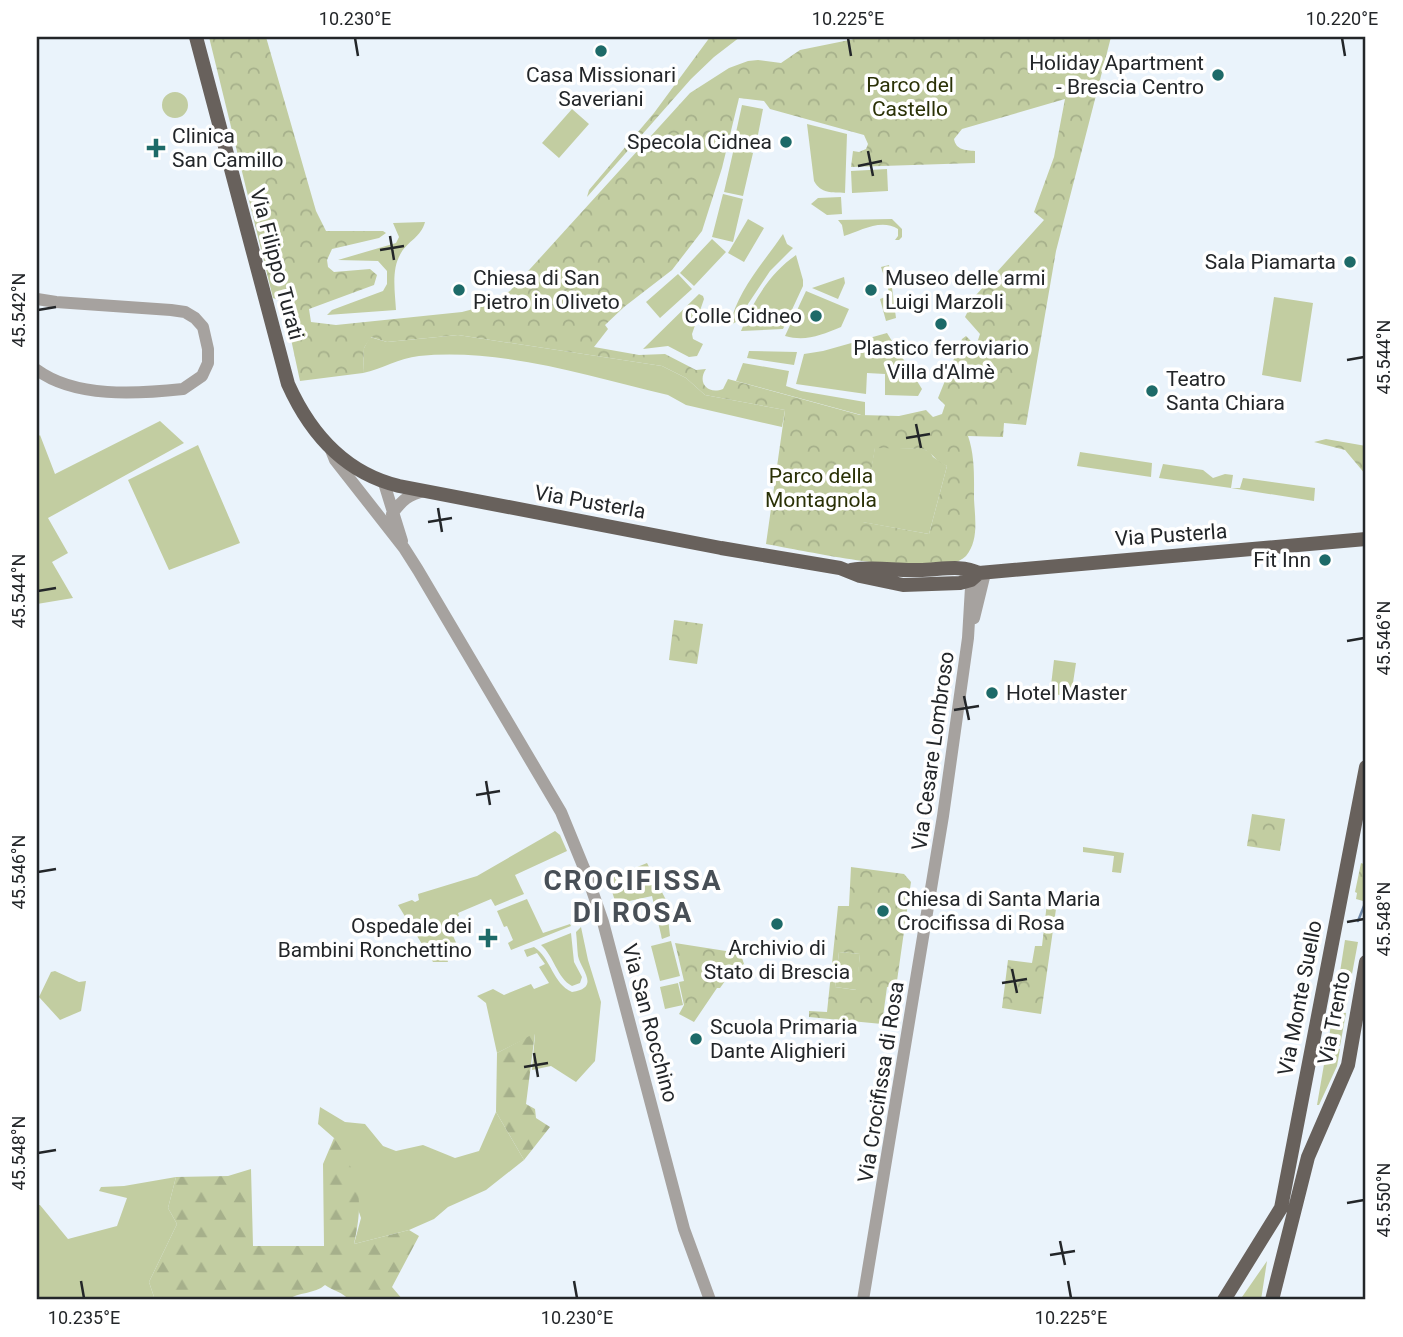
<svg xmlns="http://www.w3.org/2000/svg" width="1403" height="1337" font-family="Roboto,sans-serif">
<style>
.grass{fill:#c2cda1}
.forest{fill:url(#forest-firs)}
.park{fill:url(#park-crowns);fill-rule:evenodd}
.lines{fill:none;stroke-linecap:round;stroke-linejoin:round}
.stream{stroke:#708aaa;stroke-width:2.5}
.minor{stroke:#a6a29f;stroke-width:12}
.major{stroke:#68615c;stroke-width:14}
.ticks{fill:none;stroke:#232629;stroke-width:2.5}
.poi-dot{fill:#1d6a68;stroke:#fff;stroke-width:2.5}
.labels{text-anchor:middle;stroke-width:7;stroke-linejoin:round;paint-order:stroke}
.poi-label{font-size:21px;fill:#232629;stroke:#fff;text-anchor:start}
.park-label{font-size:21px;fill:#2a3106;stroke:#fff}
.street-label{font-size:21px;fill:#232629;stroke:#fff}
.district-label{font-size:28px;font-weight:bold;letter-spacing:2px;fill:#484f56;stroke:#fff}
.neatline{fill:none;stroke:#232629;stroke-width:2.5}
.ticks-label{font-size:18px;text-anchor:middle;fill:#232629}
</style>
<defs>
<pattern id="forest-firs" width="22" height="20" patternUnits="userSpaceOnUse" patternTransform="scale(1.75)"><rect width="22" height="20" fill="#c2cda1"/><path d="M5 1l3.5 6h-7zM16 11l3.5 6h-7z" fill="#a6b08b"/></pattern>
<pattern id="park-crowns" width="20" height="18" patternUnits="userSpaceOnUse" patternTransform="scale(1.75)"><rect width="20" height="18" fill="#c2cda1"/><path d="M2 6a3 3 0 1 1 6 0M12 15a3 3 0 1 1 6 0" fill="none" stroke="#a6b08b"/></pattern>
</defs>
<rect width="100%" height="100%" fill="#eaf3fb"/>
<path class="grass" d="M162 105a13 13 0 1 1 26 0a13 13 0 1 1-26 0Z
M742,105L763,109L755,150L733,146Z
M572,109L589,124L559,158L542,143Z
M807,124L847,134L845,193C832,192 821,194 814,181Z
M734,148L753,153L743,196L724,192Z
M887,169L888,191L852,193L851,171Z
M723,194L743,199L733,242L712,237Z
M841,197L842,214L827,215L811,204L818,198Z
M748,219L764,228L744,262L728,253Z
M892,219L902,229V237L899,240H895L898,236V229C881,218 860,231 844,236L842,225L838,220Z
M425,222C421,237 408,241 401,253C391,269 395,292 396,310L327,315L332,310L383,291L387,284V271L378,261L338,260L396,243L399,237L393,223Z
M783,234L787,244L793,248L770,271L736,322L730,325C737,291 764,262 783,234Z
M712,239L726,252L694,286L680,273Z
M796,255L803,280V286L783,329L741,331C753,301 770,273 796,255Z
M889,265L896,318L886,321L880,299L890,295L881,267Z
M678,274L692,289L660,318L646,302Z
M844,277L845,283L838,299L812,288Z
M806,291L849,309L841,327C821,335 806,342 785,336Z
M699,294L703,296L704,299L692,334L693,339L703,344L697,356L689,357L668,346L643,349Z
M1274,297L1313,303L1301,382L1262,375Z
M887,333L922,389L918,396L885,395V374L867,373L866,394L796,384L804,354L823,351Z
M458,335L662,366L686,378L705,395L785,410L782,427L686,405L668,395C587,376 503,348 419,356C399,358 382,369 363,373L364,348L370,337L387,342Z
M749,351L797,352L794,365L747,358Z
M743,363L789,371L786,386L801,391L865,402V416L736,381Z
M160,421L184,443L48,518L68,553L52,562L73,598L37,604V438L40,435L55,474Z
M198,445L240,543L169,570L128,480Z
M875,447L923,449L930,452L933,457L947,466L929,534L862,522Z
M1080,452L1152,463L1151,477L1077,466Z
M1163,464L1203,470L1213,478L1225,474L1233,475L1231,488L1159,478Z
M1243,478L1315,488L1314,501L1231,488H1240Z
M1054,660L1076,663L1071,696L1050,694Z
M555,831L560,835L567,851L515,875L524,894L495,906L491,899L458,913L459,916L447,922L461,954L447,959L448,962H433L398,905L412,900L415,902L419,900L418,894L477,876Z
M1083,847L1124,853L1121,873L1112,872L1114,856L1083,852Z
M527,899L543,933L570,924L571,926L511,950L508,943L513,940L507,926L504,927L497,911Z
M581,927L588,960L601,1002L595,1061L576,1082L551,1066L532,1070L535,1034L497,1053L486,1003L477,996L493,989L504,995L531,984L534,989L549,983L539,967L545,964L537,953L527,957L524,950L534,947C551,958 553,984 572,992C601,988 581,970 578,956C577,948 577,940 576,932Z
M571,933L574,962L582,977L580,983L572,986C557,978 554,956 541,945Z
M1345,940L1358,942L1352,974L1340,972Z
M671,941L680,976L660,981L651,946Z
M839,952L860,954L857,990L835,987Z
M55,971L79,982L86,981L81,1011L60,1020L39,997L51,972Z
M1339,975L1352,977L1346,1009L1334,1007Z
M678,983L683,1005L665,1009L660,987Z
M1333,1011L1346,1013L1340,1046L1328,1044Z
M1327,1047L1340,1049L1337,1066L1319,1105H1317Z
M320,1107L345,1122L365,1124L383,1146L396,1151L423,1145L455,1158L479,1151L496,1112L524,1160L486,1190L448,1207L434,1219L409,1230L354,1244L361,1218L334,1138L318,1124Z
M176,1177L168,1208L177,1224L149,1282L155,1300H37V1205H40L68,1239L117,1226L127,1198L99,1191L101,1187L124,1186Z
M1267,1261L1261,1300L1242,1298V1297Z"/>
<path class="forest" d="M535,1033L526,1104L535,1109L536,1118L550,1127L524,1160L496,1112L497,1053Z
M334,1138C360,1177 364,1198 354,1244L409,1230L419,1236L392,1287L403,1300H349C343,1292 333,1291 325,1285C315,1294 298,1292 287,1300H155L149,1282L177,1224L168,1208L176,1177L228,1176L251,1169L253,1246H324L323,1164Z"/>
<path class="park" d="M209,37H266L316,211L326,231H383L386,233L379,238L332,249L327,260L328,267L334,272L370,269L377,275L374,285L309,309L311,322L336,325L462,312L481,307L510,291L690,93L729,68L748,61L758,60L781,63L800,50L864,37H1111L1056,251L1026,425L1004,423L1003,437L968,436C975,456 974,477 974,499C975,518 979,541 966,556C941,582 802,550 766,544L785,410L705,395L686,378L662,366L458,335L387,342L371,337L364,348L363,373L300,381L283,302L273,298ZM739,98L764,101L770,109L864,135L868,144L866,149L859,152L853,151L851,167L975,163V151C965,150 956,150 954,139L962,129L1065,99L1054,157L1034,212L1044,220L976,295L965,317L980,334L976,346L966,336L962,339L938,398L945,405L942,414L933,417L926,410L899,416L860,415L728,379L723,389C707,395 697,382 706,369L696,370L665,354L639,355L594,347L608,329L605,325L624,307L672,270L702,231L722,168ZM875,448L923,449C933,453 936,462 947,466L929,534L863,522Z
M710,37H740L714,57L691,79L587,197L589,190L654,113Z
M1326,439L1366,446V475L1345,450L1314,442Z
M674,620L703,624L697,664L669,660Z
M1252,814L1285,819L1280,851L1247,846Z
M647,863L666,900L670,936L662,939L652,896L616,904L608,879Z
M1361,863L1366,865V897L1363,901L1356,899L1357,893L1355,892Z
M851,867L904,874L911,882L896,988L887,987L882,1024L809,1017V1011L827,1012L838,906H849ZM839,952L860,954L856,990L835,987Z
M1048,894L1058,895L1041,1014L1002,1008L1008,960L1032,963L1035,946H1042Z
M675,943L745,954L742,958L744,964L733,970L720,988H717L694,1022L679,1014L684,1005L679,982L684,981Z"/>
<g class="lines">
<path class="stream" d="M1358,921L1364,906"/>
<path class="minor" d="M37,299L56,302L171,310L185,312L195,318L203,327L208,349V363L202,376L183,389C137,394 75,398 37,370
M331,450L335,460L404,548L418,570L561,812L586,873L603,922L684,1229L710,1300
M384,483L402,541
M392,514C402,500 409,494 425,491
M974,618L985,573
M863,1300L943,816L968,638L971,587L983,575"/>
<path class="major" d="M196,37L288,384C310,433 345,473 399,486L721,548L840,568L860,576L903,585L960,583L971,580L979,573
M851,570C877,566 894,571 919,570C939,570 961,564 979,573L1366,539
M1224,1300L1281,1208L1366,767
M1272,1300L1308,1157L1348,1065L1366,962"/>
</g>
<path class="ticks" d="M355,38L358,56M848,38L851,56M1342,38L1345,56M868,151L873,176M858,166L882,161M390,236L394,260M380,250L404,246M38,310L56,307M1347,360L1364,357M916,424L921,448M906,438L930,434M438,508L442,532M428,522L452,518M38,591L56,588M1347,641L1364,638M964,696L969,720M954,710L979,706M486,781L490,805M476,795L500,791M38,872L56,869M1347,922L1364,919M1012,969L1017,993M1002,983L1027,979M534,1053L538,1077M524,1067L548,1063M38,1153L56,1150M1347,1203L1364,1200M1060,1241L1065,1265M1050,1255L1075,1251M81,1281L84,1298M574,1281L577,1298M1068,1281L1071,1298"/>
<g class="poi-dot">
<circle cx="601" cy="51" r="7"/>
<circle cx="1218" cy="75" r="7"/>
<circle cx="786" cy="142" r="7"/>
<path d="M152.5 137.5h7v7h7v7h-7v7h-7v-7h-7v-7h7z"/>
<circle cx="1350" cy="262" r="7"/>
<circle cx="459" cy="290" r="7"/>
<circle cx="871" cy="290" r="7"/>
<circle cx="816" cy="316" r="7"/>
<circle cx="941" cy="324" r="7"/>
<circle cx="1152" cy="391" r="7"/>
<circle cx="1325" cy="560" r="7"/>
<circle cx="992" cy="693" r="7"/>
<circle cx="883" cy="911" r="7"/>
<circle cx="777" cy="924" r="7"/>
<path d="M484.5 927.5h7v7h7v7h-7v7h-7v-7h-7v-7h7z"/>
<circle cx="696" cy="1039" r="7"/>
</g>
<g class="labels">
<g class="poi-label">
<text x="1204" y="70" text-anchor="end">Holiday Apartment<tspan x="1204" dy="24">- Brescia Centro</tspan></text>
<text x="601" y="82" text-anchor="middle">Casa Missionari<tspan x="601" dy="24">Saveriani</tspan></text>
<text x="172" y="143">Clinica<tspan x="172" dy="24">San Camillo</tspan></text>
<text x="772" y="149" text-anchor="end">Specola Cidnea</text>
<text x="1336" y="269" text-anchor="end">Sala Piamarta</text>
<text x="473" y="285">Chiesa di San<tspan x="473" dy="24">Pietro in Oliveto</tspan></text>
<text x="885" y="285">Museo delle armi<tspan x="885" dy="24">Luigi Marzoli</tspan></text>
<text x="802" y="323" text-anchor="end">Colle Cidneo</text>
<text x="941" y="355" text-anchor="middle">Plastico ferroviario<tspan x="941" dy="24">Villa d'Almè</tspan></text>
<text x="1166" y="386">Teatro<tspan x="1166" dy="24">Santa Chiara</tspan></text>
<text x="1311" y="567" text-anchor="end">Fit Inn</text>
<text x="1006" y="700">Hotel Master</text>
<text x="897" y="906">Chiesa di Santa Maria<tspan x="897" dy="24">Crocifissa di Rosa</tspan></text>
<text x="472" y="933" text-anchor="end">Ospedale dei<tspan x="472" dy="24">Bambini Ronchettino</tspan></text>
<text x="777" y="955" text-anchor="middle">Archivio di<tspan x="777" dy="24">Stato di Brescia</tspan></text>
<text x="710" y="1034">Scuola Primaria<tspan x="710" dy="24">Dante Alighieri</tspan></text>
</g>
<g class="park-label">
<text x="910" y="92">Parco del<tspan x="910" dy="24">Castello</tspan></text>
<text x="821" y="483">Parco della<tspan x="821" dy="24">Montagnola</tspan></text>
</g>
<g class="street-label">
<text transform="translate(277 264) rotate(75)" y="7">Via Filippo Turati</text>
<text transform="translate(590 502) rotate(10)" y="7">Via Pusterla</text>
<text transform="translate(1171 535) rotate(-4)" y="7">Via Pusterla</text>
<text transform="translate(933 751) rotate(-82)" y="7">Via Cesare Lombroso</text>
<text transform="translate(1300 998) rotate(-79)" y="7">Via Monte Suello</text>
<text transform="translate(1334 1018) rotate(-79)" y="7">Via Trento</text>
<text transform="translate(650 1023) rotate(75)" y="7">Via San Rocchino</text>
<text transform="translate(881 1082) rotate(-81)" y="7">Via Crocifissa di Rosa</text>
</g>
<g class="district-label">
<text x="633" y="890">CROCIFISSA<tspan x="633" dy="32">DI ROSA</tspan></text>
</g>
</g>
<rect width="1403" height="1337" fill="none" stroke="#ffffff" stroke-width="77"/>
<rect x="38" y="38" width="1326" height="1260" class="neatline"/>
<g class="ticks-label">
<text x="355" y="25">10.230°E</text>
<text x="848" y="25">10.225°E</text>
<text x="1342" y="25">10.220°E</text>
<text transform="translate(19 310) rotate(-90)" y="6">45.542°N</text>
<text transform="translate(1384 357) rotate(-90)" y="6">45.544°N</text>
<text transform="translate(19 591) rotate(-90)" y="6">45.544°N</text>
<text transform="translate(1384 638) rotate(-90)" y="6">45.546°N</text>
<text transform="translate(19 872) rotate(-90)" y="6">45.546°N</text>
<text transform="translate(1384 919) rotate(-90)" y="6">45.548°N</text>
<text transform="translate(19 1153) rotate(-90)" y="6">45.548°N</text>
<text transform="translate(1384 1200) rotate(-90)" y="6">45.550°N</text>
<text x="84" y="1324">10.235°E</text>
<text x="577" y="1324">10.230°E</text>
<text x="1071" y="1324">10.225°E</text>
</g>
</svg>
